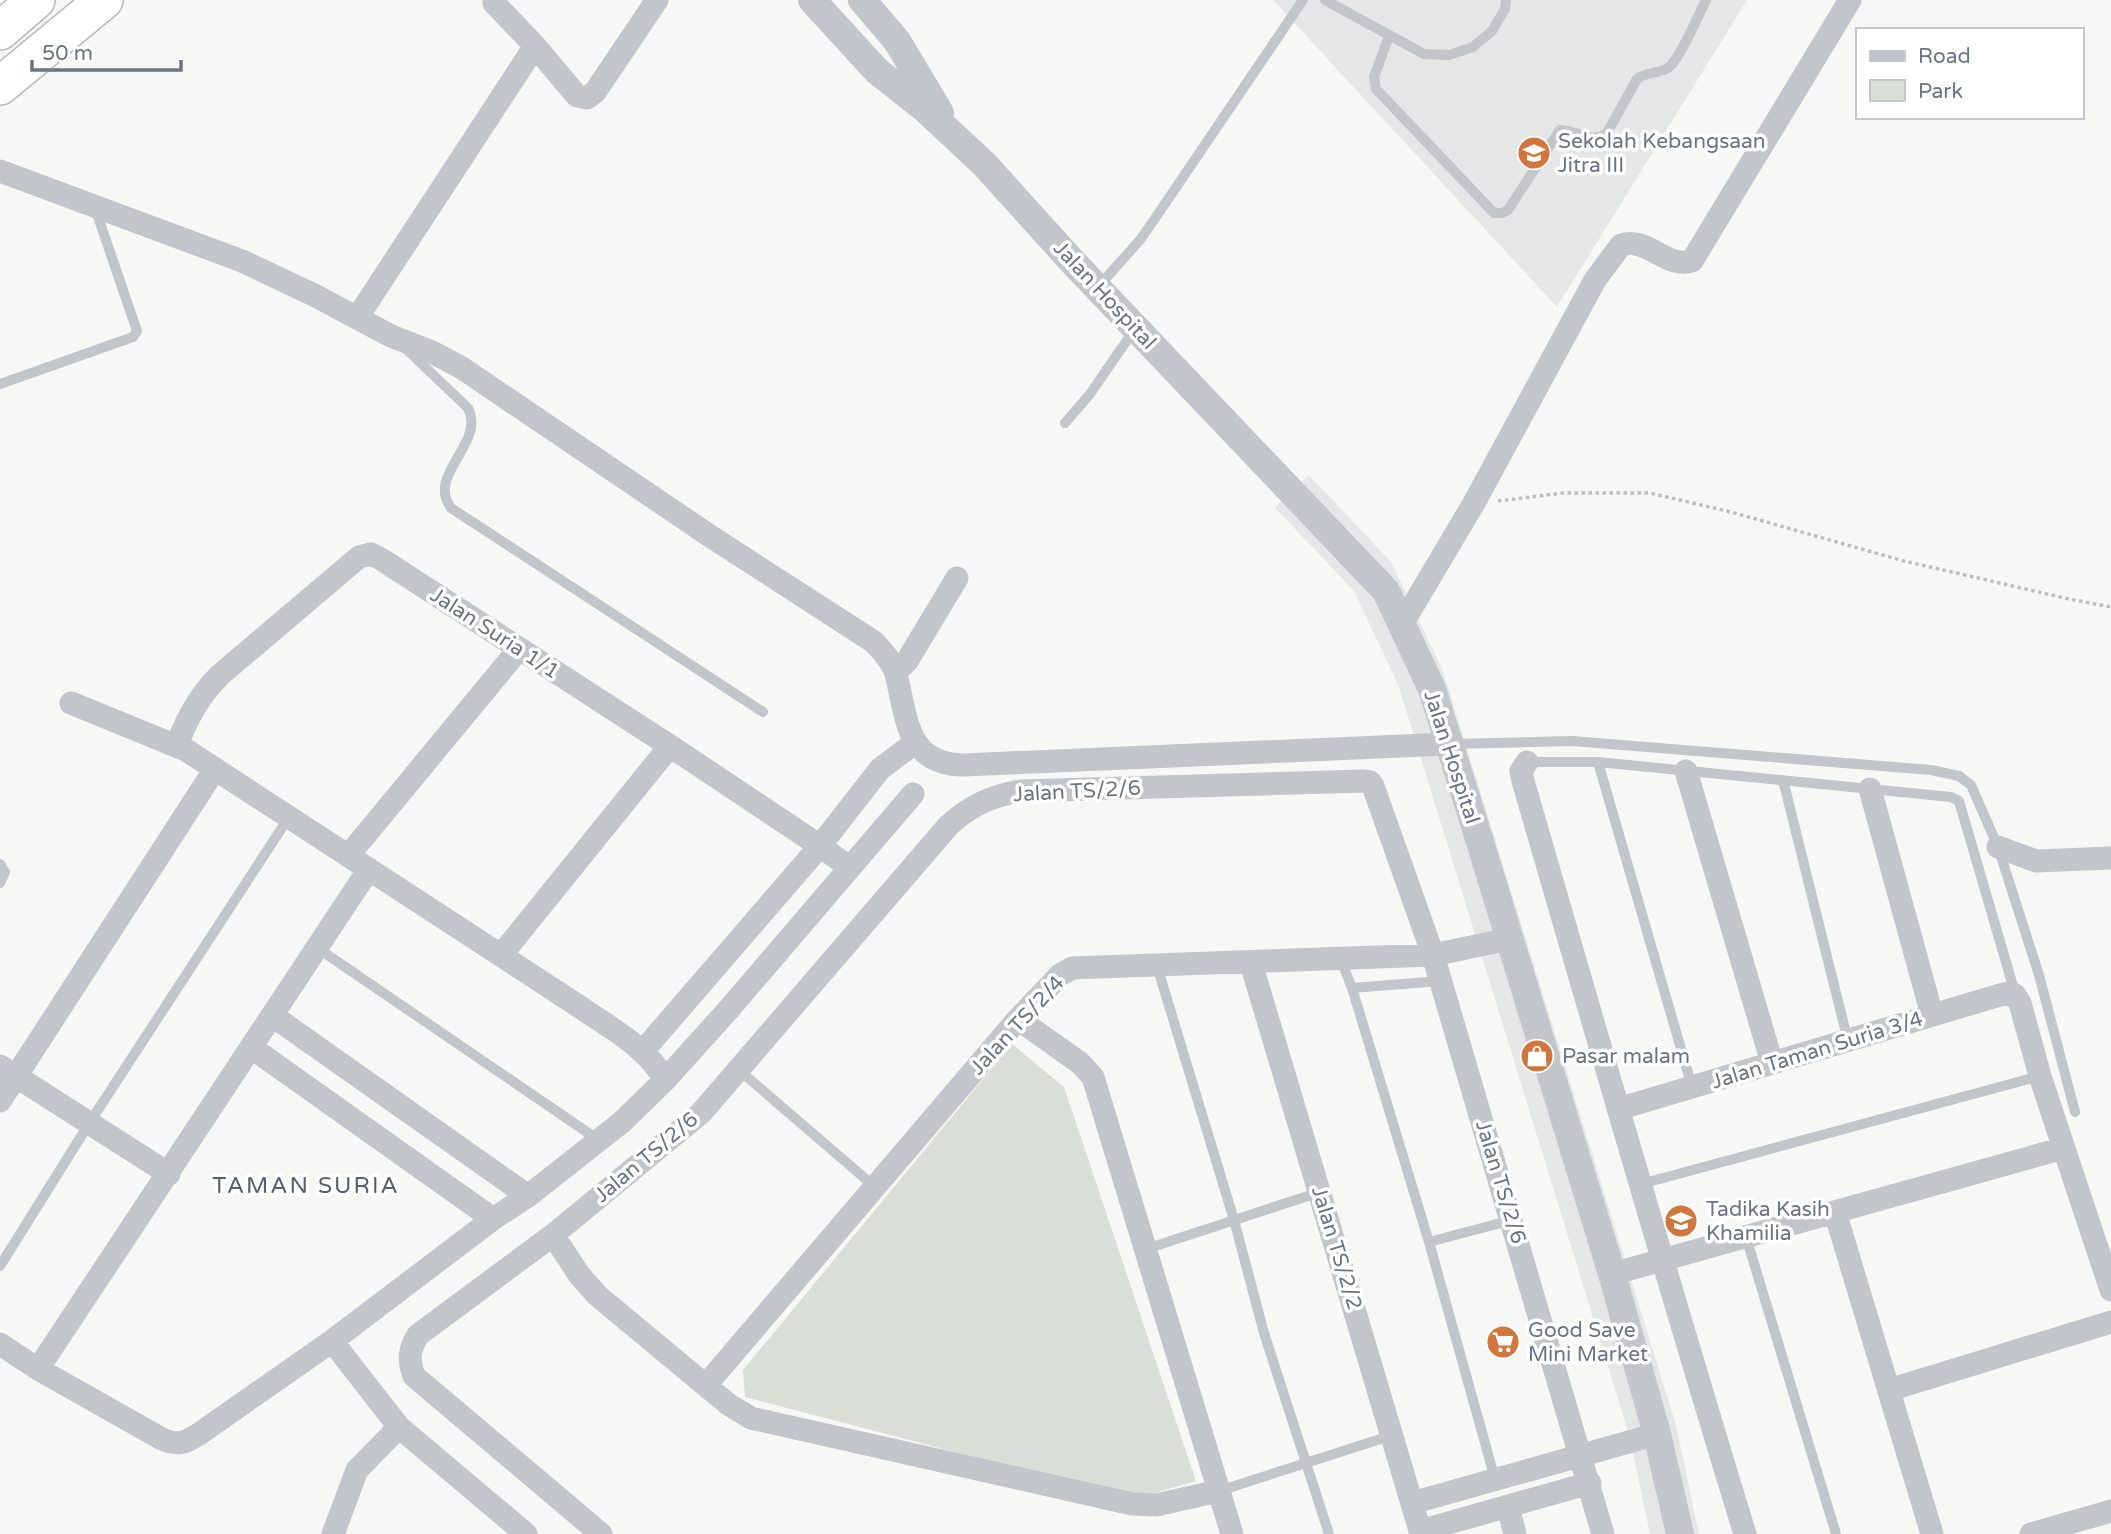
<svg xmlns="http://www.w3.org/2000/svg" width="2111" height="1534" font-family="'Varela Round',sans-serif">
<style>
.built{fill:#e5e7e6}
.green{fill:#d9ded7}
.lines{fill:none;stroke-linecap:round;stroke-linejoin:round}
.trunk-casing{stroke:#b7b9bd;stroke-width:40}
.path{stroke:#bcbec0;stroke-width:3.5;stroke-dasharray:3.5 3.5;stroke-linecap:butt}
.service{stroke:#c2c5c9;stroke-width:10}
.minor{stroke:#c2c5c9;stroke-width:23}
.tertiary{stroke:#c2c5c9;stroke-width:28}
.trunk{stroke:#fff;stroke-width:37}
.labels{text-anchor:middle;stroke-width:7;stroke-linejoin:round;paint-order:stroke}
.poi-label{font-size:21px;fill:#6a7483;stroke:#fff;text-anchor:start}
.street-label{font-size:21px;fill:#6a7483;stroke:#fff}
.neighbourhood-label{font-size:23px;letter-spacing:2px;fill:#575e69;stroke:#fff}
</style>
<rect width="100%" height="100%" fill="#f7f8f6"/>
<path class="built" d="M1273,0H1747L1557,307Z
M1309,475L1391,562L1443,671L1676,1425L1699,1534H1650L1630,1438L1399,687L1354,591L1275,508Z"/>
<path class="green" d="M1012,1044L1064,1087L1196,1481L1135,1499L745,1397L743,1370Z"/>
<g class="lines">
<defs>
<path id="trunk" d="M0,31L36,0
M0,86L104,0"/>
</defs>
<use href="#trunk" class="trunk-casing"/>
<path class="path" d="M1498,501L1563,493H1650L1731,512L1904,561L2069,599L2111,607"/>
<path class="service" d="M1325,0L1424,54L1449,55L1473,47L1492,31L1505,9L1506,0
M1389,36L1374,77L1376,89L1494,213H1502L1508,210L1560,130C1577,130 1592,145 1607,133L1637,79C1645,72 1658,74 1668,68C1679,61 1699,14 1706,0
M1097,288L1140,240L1156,217L1303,0
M406,349L468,408C486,444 426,474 451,508L763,712
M0,384L133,337L137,331L95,208
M1065,423L1090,394L1134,330
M1451,744L1572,741L1931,770L1959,776L1971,785L1998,847L2039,975L2075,1112
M1527,762H1598L1951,797L1959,801L2015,993
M1598,762L1692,1087
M1783,780L1848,1041
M0,864L5,872L0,883
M316,947L600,1141
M1341,960L1352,988L1429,1242L1495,1479
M1157,966L1234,1220L1264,1333L1329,1534
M1352,988L1440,981
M739,1070L875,1187
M1641,1184L2040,1076
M1746,1237L1836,1534
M1429,1242L1512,1220
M1146,1249L1320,1192
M0,1266L90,1122L289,817
M1219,1491L1393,1435"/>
<path class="minor" d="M494,3L535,46L577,96L587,98L595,92L657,0
M0,171L242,261L316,296L391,336L432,352L462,368L710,536L874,642C882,651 893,662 896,674C907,718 906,764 963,765L1448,744
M357,318L535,46
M1401,626L1474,503L1595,280L1621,245C1647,236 1666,269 1692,261L1850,0
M896,672L907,661L957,578
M71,703L186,750L580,1007C610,1028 647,1047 665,1080
M177,744C188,717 199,696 220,675L359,557L371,554L381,559L670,746L820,846L849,867
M1527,762L1521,771L1523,781C1596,1032 1668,1284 1745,1534
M1686,771L1772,1063
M1870,789L1932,1015
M1998,847L2036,861L2111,858
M348,856L519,649
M502,954L670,746
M1251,963L1421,1534
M273,1016L528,1196
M1018,1019L1080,1063L1093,1077L1232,1534
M252,1048L493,1219
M643,1051L820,846L880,769L916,742
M0,1066L169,1174
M0,1101L215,769
M1618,1109L2000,995L2009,993L2015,995L2020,1003L2040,1076L2111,1290
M1835,1212L1932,1534
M553,1235L580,1276L598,1296L728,1404L751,1418L1132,1504L1156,1505L1219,1491
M1612,1274L2064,1148
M332,1341L399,1427L526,1534
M0,1344L38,1369L162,1439C178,1446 185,1443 199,1434L332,1341L493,1219L528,1196L622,1122L665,1080L729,1009L913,794
M38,1369L369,869
M706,1385L1018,1019L1060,975L1072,968L1433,955L1509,939
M1889,1390L2111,1322
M1412,1503L1657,1434
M1508,1507L1515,1534
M1420,1531L1590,1483
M333,1534L357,1470L399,1427
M601,1534L414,1376C408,1359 409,1350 418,1335L553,1235L701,1113L949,825C970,806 991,796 1020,791L1363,781L1370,782L1373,786L1433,955L1603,1534
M2031,1534L2111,1511"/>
<path class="tertiary" d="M812,0L877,71L924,108L985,165L1070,259L1386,591L1432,689L1481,845L1612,1274L1657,1434L1680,1534
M862,0L897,41L940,113"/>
<use href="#trunk" class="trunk"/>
</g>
<defs>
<symbol id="school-disc" viewBox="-11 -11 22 22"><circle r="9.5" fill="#d1763d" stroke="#fff"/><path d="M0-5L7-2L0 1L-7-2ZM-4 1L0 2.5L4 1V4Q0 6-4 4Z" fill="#fff"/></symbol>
<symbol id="shop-disc" viewBox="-11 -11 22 22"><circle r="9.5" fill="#d1763d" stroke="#fff"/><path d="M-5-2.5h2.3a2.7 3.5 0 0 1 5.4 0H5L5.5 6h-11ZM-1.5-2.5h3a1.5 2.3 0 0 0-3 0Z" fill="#fff"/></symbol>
<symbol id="supermarket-disc" viewBox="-11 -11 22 22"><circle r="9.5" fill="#d1763d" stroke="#fff"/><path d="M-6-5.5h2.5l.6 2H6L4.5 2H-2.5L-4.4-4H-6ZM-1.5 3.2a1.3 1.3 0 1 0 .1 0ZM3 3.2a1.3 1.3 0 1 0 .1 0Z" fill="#fff"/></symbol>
</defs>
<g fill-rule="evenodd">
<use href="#school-disc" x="1515" y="134" width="38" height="38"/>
<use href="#shop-disc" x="1518" y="1037" width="38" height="38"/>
<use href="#school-disc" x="1662" y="1202" width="38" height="38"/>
<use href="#supermarket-disc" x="1484" y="1323" width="38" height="38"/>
</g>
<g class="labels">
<g class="poi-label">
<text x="1558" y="148">Sekolah Kebangsaan<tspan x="1558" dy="24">Jitra III</tspan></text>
<text x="1562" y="1063">Pasar malam</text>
<text x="1706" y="1216">Tadika Kasih<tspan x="1706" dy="24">Khamilia</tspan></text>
<text x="1528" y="1337">Good Save<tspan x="1528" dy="24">Mini Market</tspan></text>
</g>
<g class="street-label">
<text transform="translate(1105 295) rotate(47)" y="7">Jalan Hospital</text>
<text transform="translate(495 633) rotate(33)" y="7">Jalan Suria 1/1</text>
<text transform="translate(1452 757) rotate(72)" y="7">Jalan Hospital</text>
<text transform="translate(1077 791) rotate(-3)" y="7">Jalan TS/2/6</text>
<text transform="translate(1017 1025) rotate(-47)" y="7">Jalan TS/2/4</text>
<text transform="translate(1817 1050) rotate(-17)" y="7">Jalan Taman Suria 3/4</text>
<text transform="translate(646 1157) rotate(-40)" y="7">Jalan TS/2/6</text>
<text transform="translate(1501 1182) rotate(73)" y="7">Jalan TS/2/6</text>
<text transform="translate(1337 1248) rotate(73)" y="7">Jalan TS/2/2</text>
</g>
<g class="neighbourhood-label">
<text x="306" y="1193">TAMAN SURIA</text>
</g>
</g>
<rect x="1856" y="28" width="228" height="91" fill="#ffffff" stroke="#c3c7cd" stroke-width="2"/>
<rect x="1870" y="51" width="35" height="10" fill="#c2c5c9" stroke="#c3c7cd" stroke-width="2"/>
<text x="1918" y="63" font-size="21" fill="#6a7483">Road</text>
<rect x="1870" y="80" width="35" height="21" fill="#d9ded7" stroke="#c3c7cd" stroke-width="2"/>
<text x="1918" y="98" font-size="21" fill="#6a7483">Park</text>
<path d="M32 60v10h149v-10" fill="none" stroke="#6a7483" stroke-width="3.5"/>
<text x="42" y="60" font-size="21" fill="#6a7483" stroke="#ffffff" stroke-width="5" paint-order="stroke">50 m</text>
</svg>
